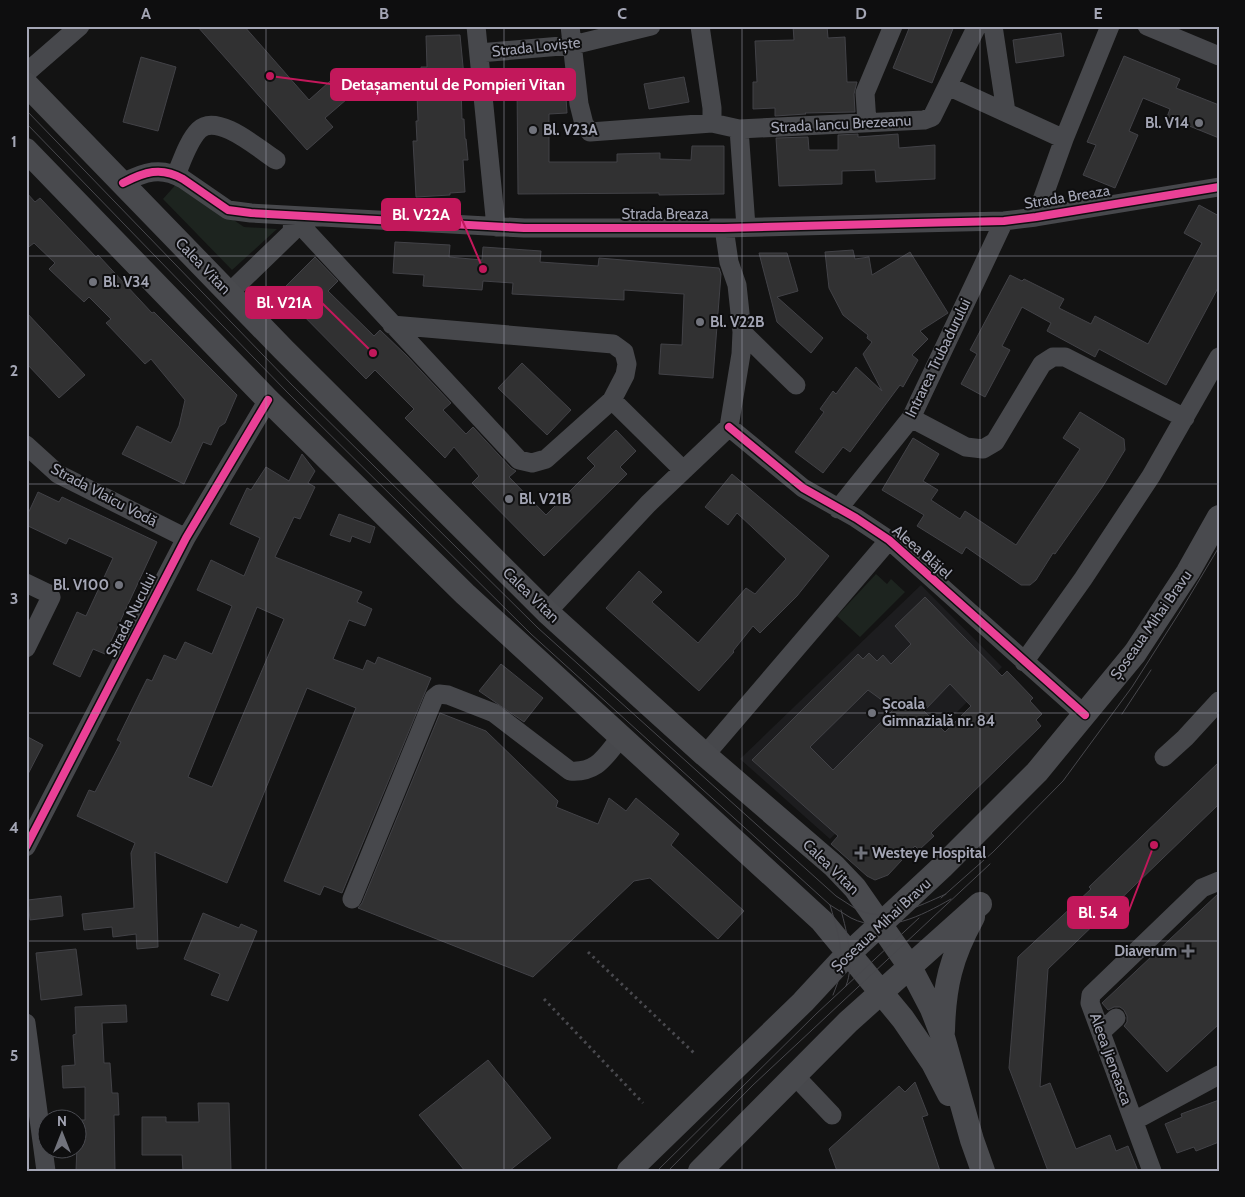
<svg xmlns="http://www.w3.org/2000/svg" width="1245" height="1197" font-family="Cabin,sans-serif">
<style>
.built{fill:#1d1d1f}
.green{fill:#1d241f}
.building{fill:#313132;stroke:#424247;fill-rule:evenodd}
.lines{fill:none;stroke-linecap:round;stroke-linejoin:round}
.path{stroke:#49494e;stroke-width:3;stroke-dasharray:2.5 4;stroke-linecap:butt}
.minor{stroke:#47484c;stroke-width:19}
.major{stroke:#494a4e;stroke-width:24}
.tram{stroke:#48484d;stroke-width:1}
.cycleway-casing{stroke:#0e0e0f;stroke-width:11}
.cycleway{stroke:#ea4096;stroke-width:8}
.grid{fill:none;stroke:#a4a6b5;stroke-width:1;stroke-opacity:0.55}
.poi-dot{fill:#71737c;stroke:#0e0e0f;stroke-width:2}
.labels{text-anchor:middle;stroke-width:4;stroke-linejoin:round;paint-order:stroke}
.street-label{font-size:15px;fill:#a4a6b5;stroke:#0e0e0f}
.poi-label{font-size:15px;font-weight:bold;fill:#a4a6b5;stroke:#0e0e0f;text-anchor:start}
.leader{fill:none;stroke:#c2185b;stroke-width:2}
.callout-dot{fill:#c2185b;stroke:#0e0e0f;stroke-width:2}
.callout{fill:#c2185b;stroke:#c2185b;stroke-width:2}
.callout-label{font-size:16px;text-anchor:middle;font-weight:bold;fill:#fff}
.neatline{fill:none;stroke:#a4a6b5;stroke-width:2}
.grid-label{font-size:16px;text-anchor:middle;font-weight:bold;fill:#a4a6b5}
</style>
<rect width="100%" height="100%" fill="#131313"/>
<path class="built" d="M921,585L1002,667L830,839L740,759Z"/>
<path class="green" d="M179,181L189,190L244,227L277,229L232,270L163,199Z
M876,574L887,584L891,579L905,592L860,637L837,616Z"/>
<path class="building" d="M197,26H244L309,100L338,74L354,93L325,118L333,127L307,150Z
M793,26H827L828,38L845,37L847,82H857L854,94L855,112L805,113L806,114L775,116V108L753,109V82H757L755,41L794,40Z
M910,26H954L932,83L893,68Z
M1061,33L1064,56L1016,63L1013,40Z
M460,35L465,87H461L462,119H464L465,139H466L468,160H463L465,192L450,193V195L416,197L413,141H417L416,121H418L417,94H423L421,67H427L426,36Z
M1124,56L1180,79L1176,88L1219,105V138L1167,117L1170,109L1143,98L1129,131L1138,135L1115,188L1083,175L1096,145L1087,142Z
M141,57L176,67L158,131L123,122Z
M684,77L689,102L649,109L644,84Z
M565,82L567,113L549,114V162H617V154L660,153V159L691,160L692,146H724V194L659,195V193L518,194L517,83Z
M858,134V137L898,134L899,148L935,145V179L876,182L875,170L842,171V184L779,186L776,138L808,137L809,150H838V135Z
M26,192L35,202L40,198L96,257L98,255L152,313L154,312L237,395L225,423L219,427L211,445L203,442L184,484L122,454L137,426L171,443L179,426L185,400L151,359L145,364L106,323L111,319L89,297L84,302L49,269L55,263L34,243L26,249Z
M1199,205L1219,216V286L1166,385L1099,349L1095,357L1047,331L1051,323L1022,307L1002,346L1010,350L985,397L961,384L977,354L970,350L1010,275L1022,281L1024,279L1064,299L1059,308L1091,324L1095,316L1148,344L1202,243L1184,233Z
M395,242L450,245L449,257L482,260L483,247L541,251L540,262L598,266L599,258L719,268L721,274L713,378L659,374L661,344L682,345L684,294L624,290V300L512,294L513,283L483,281L482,290L423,286L424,275L393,273Z
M853,250L855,259L869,257L872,275L910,252L948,313L920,331L928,339L912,355L918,360L903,387L900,385L850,452L843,447L823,473L795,452L824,412L820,409L833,391L836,394L856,367L882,391L863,354L872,342L867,338L868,335L843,315L829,288L825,252Z
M759,253H787L798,291L777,297L823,338L811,353L777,322Z
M315,257L338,281L328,291L374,336L380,330L406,355L451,403L443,410L466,434L473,427L511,468L516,471L509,477L546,515L595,466L587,458L616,430L636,451L620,467L627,474L544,556L472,483L479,476L454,447L445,458L405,418L414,409L375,370L366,379L280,292Z
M26,312L85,375L59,398L26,363Z
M522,363L571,410L547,435L498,388Z
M1080,412L1124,439L1125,450L1103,486L1055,554L1053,553L1036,580L1030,585H1021L966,547L962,554L917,526L924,515L882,490L913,438L939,454L923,481L938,490L931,500L960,519L965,511L1016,545L1080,449L1063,438Z
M302,454L315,471L308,483L315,487L300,519L294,517L275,557L362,592L357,602L372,609L365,626L349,620L333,659L363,670L367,660L375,664L378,657L431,678L342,893L324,886L320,895L284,881L356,708L307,688L227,883L155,852L158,947L137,949L136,934L113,937L112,927L84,930L82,914L134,908L131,853L135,843L77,816L89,790L95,792L121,742L117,740L140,693L147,679L152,681L164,655L176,660L185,642L212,654L232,606L197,590L211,560L244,576L260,538L230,524L247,488L251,490L266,467L289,481ZM257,607L284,619L212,787L188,777Z
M732,474L829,556L797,596L760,633L753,626L733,651L734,652L699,691L606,608L639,571L662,592L652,602L698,643L746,588L755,594L786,559L737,513L728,525L705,507Z
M38,492L59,502L62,497L157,542L105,654L93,649L80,677L53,664L77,612L86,616L113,558L69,538L66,544L26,525V518Z
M339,514L375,527L370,543L352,536L350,542L330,535Z
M925,597L1002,676L1007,671L1033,698L1030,701L1042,714L1036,720L1041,726L931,833L934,836L919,850L915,846L888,875L875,880L867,876L831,844L838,836L752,760L858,654L863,659L869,653L877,661L883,655L891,664L911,644L895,626ZM950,684L971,706L945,732L924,711ZM868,690L894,709L833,770L810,747Z
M501,664L543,698L524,722L479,691Z
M440,713L486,731L558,801L556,807L598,824L609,798L626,811L636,798L679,834L671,845L744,911L718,939L650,878L634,881L533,977L358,908L362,903Z
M26,736L43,745L26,778Z
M1219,762V804L1048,969L1040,1087L1050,1083L1076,1149L1110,1135L1116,1151L1128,1146L1138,1171H1048L1009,1068L1018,957L1091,889L1089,887Z
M1219,893V1024L1167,1072L1124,1026L1127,1022V1016L1124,1010L1120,1007H1114L1108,1010L1102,1003Z
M61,896L63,916L30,920L28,900Z
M203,913L239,928L241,924L257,931L228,1001L211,995L220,974L184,959Z
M76,949L82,995L41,1000L36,953Z
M126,1005L127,1022L102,1023L104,1063H110L112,1093H118L119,1115H114L115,1171H76L78,1120H85V1087L63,1088L62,1066L75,1065L73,1035L76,1034L75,1007Z
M488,1060L551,1138L509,1171H465L419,1115Z
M915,1082L928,1115L922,1117L940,1171H837L829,1149L899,1086L905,1092Z
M1219,1100V1142L1196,1151L1194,1147L1177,1153L1165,1124L1182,1117L1181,1114Z
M198,1103H229L231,1171H183L182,1155H142V1117H166V1122H199Z"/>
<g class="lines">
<path class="path" d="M588,952L694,1053
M544,999L643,1103"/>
<path class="minor" d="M476,26L496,227
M570,26L579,104L584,124L590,132L712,123
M700,26L712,108V123L739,129L924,120L932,117L977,26
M993,26L1006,112
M1147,26L1219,56
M479,53L573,45L651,26
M26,73L80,26
M948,86L1064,139
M867,123L865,93L893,26
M739,129L746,227
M176,175C182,161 188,141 199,130C217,112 260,150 276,160
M123,183C144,172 161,166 183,179L228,210L251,213L524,228H724L917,223L1004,221L1036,217L1219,187
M293,217L519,460L532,463L546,459L612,400L625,375L627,364L624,352L613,344L392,325
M1036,217L1064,139L1110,26
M724,228L729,262L737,285L742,332L741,354L729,427
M229,293L292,232L293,217
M742,332L796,385
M612,400L683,470
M911,418L966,447L983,449L995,442L1042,364L1053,357H1065L1185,418
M729,427L803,488L856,518L889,540L1085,715
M26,445L58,474L186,538
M838,509L911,418L1004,221
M26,583L49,594L51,597L26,648
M547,612L648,504L729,427
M1024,662L1083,579L1151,476L1219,357
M705,755L889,540
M1164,757L1185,738L1219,701
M26,847L186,538L268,400
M352,899L434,698L439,694L448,695L494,713L570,771C598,773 605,756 621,737
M26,1023L46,1171
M1101,1032L1116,1018
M795,1076L832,1115
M1134,1121L1219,1075
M1152,1171L1090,1003L1091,995L1202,888L1219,881"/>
<path class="major" d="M26,84L283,349L547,612L705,755L834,866L855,888L910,967L932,1009L943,1037L972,1140L983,1171
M26,150L268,400L465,594L822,921L903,1019L933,1063L949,1094
M943,1031C944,986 951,957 973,917
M629,1171L803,1002L841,961L942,867L1037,772L1135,653L1188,572L1219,517
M700,1171L848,1022L980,904"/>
<path class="tram" d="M26,110L292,385L538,628L836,896C843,900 849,905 856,909C885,924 919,906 946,894
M26,123L287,392L531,634L830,905C837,909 844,914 851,918C885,935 921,916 951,899
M1122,714L1151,670
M941,898L993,852L1063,781L1132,687L1183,607L1219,547
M830,905C836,925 843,948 841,968C840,978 836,987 833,995
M841,910C847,933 855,963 846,986
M657,1171L816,1014L919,918
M668,1171L753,1085L990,864"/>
<defs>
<path id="cycleway" d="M123,183C144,172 161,166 183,179L228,210L251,213L524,228H724L917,223L1004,221L1036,217L1219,187
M729,427L803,488L856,518L889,540L1085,715
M26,847L186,538L268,400"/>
</defs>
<use href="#cycleway" class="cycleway-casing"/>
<use href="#cycleway" class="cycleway"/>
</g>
<path class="grid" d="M266,26V1171M504,26V1171M742,26V1171M980,26V1171M26,256H1219M26,484H1219M26,713H1219M26,941H1219"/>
<g class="poi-dot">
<circle cx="1199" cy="123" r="5"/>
<circle cx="533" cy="130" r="5"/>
<circle cx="93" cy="282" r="5"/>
<circle cx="700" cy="322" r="5"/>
<circle cx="509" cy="499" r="5"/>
<circle cx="119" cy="585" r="5"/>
<circle cx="872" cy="713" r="5"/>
<path d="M858.5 845.5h5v5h5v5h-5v5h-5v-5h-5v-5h5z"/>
<path d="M1185.5 943.5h5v5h5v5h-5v5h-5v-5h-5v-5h5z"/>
</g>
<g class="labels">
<g class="street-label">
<text transform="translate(536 47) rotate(-6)" y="5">Strada Loviște</text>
<text transform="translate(841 124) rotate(-3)" y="5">Strada Iancu Brezeanu</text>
<text transform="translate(1067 197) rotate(-9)" y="5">Strada Breaza</text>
<text x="665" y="219">Strada Breaza</text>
<text transform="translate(203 266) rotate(46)" y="5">Calea Vitan</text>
<text transform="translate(938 358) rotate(-64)" y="5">Intrarea Trubadurului</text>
<text transform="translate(104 495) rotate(28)" y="5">Strada Vlaicu Vodă</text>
<text transform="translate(922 552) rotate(41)" y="5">Aleea Blăjel</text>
<text transform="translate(531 595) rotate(44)" y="5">Calea Vitan</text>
<text transform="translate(131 615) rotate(-63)" y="5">Strada Nucului</text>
<text transform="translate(1151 625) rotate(-55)" y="5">Șoseaua Mihai Bravu</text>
<text transform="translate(831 867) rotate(44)" y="5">Calea Vitan</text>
<text transform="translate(881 925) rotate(-43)" y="5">Șoseaua Mihai Bravu</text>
<text transform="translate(1111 1059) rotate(70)" y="5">Aleea Jieneasca</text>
</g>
<g class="poi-label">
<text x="1189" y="128" text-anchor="end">Bl. V14</text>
<text x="543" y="135">Bl. V23A</text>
<text x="103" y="287">Bl. V34</text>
<text x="710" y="327">Bl. V22B</text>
<text x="519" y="504">Bl. V21B</text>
<text x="109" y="590" text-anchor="end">Bl. V100</text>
<text x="882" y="709">Școala<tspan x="882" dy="17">Gimnazială nr. 84</tspan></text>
<text x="872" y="858">Westeye Hospital</text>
<text x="1177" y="956" text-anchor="end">Diaverum</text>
</g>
</g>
<path class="leader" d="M270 76L331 84M483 269L460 215M373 353L322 303M1154 845L1128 913"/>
<g class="callout-dot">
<circle cx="270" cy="76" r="5"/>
<circle cx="483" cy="269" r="5"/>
<circle cx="373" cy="353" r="5"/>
<circle cx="1154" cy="845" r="5"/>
</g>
<g class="callout">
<rect x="331" y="69" width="244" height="31" rx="5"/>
<rect x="382" y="199" width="78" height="31" rx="5"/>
<rect x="246" y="287" width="76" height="31" rx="5"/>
<rect x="1068" y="897" width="60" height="31" rx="5"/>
</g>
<g class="callout-label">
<text x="453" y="90">Detașamentul de Pompieri Vitan</text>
<text x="421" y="220">Bl. V22A</text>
<text x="284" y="308">Bl. V21A</text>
<text x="1098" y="918">Bl. 54</text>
</g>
<rect width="1245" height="1197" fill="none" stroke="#0e0e0f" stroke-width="55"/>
<g transform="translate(62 1134)"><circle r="24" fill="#0e0e0f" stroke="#4a4b51"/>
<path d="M0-4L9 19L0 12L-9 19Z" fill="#71737c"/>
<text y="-8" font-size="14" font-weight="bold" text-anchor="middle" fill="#a4a6b5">N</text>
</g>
<rect x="28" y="28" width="1190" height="1142" class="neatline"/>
<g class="grid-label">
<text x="146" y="19">A</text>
<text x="384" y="19">B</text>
<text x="622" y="19">C</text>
<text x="861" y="19">D</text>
<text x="1098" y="19">E</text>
<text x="14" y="147">1</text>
<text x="14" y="376">2</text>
<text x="14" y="604">3</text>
<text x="14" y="833">4</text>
<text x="14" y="1061">5</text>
</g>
</svg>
